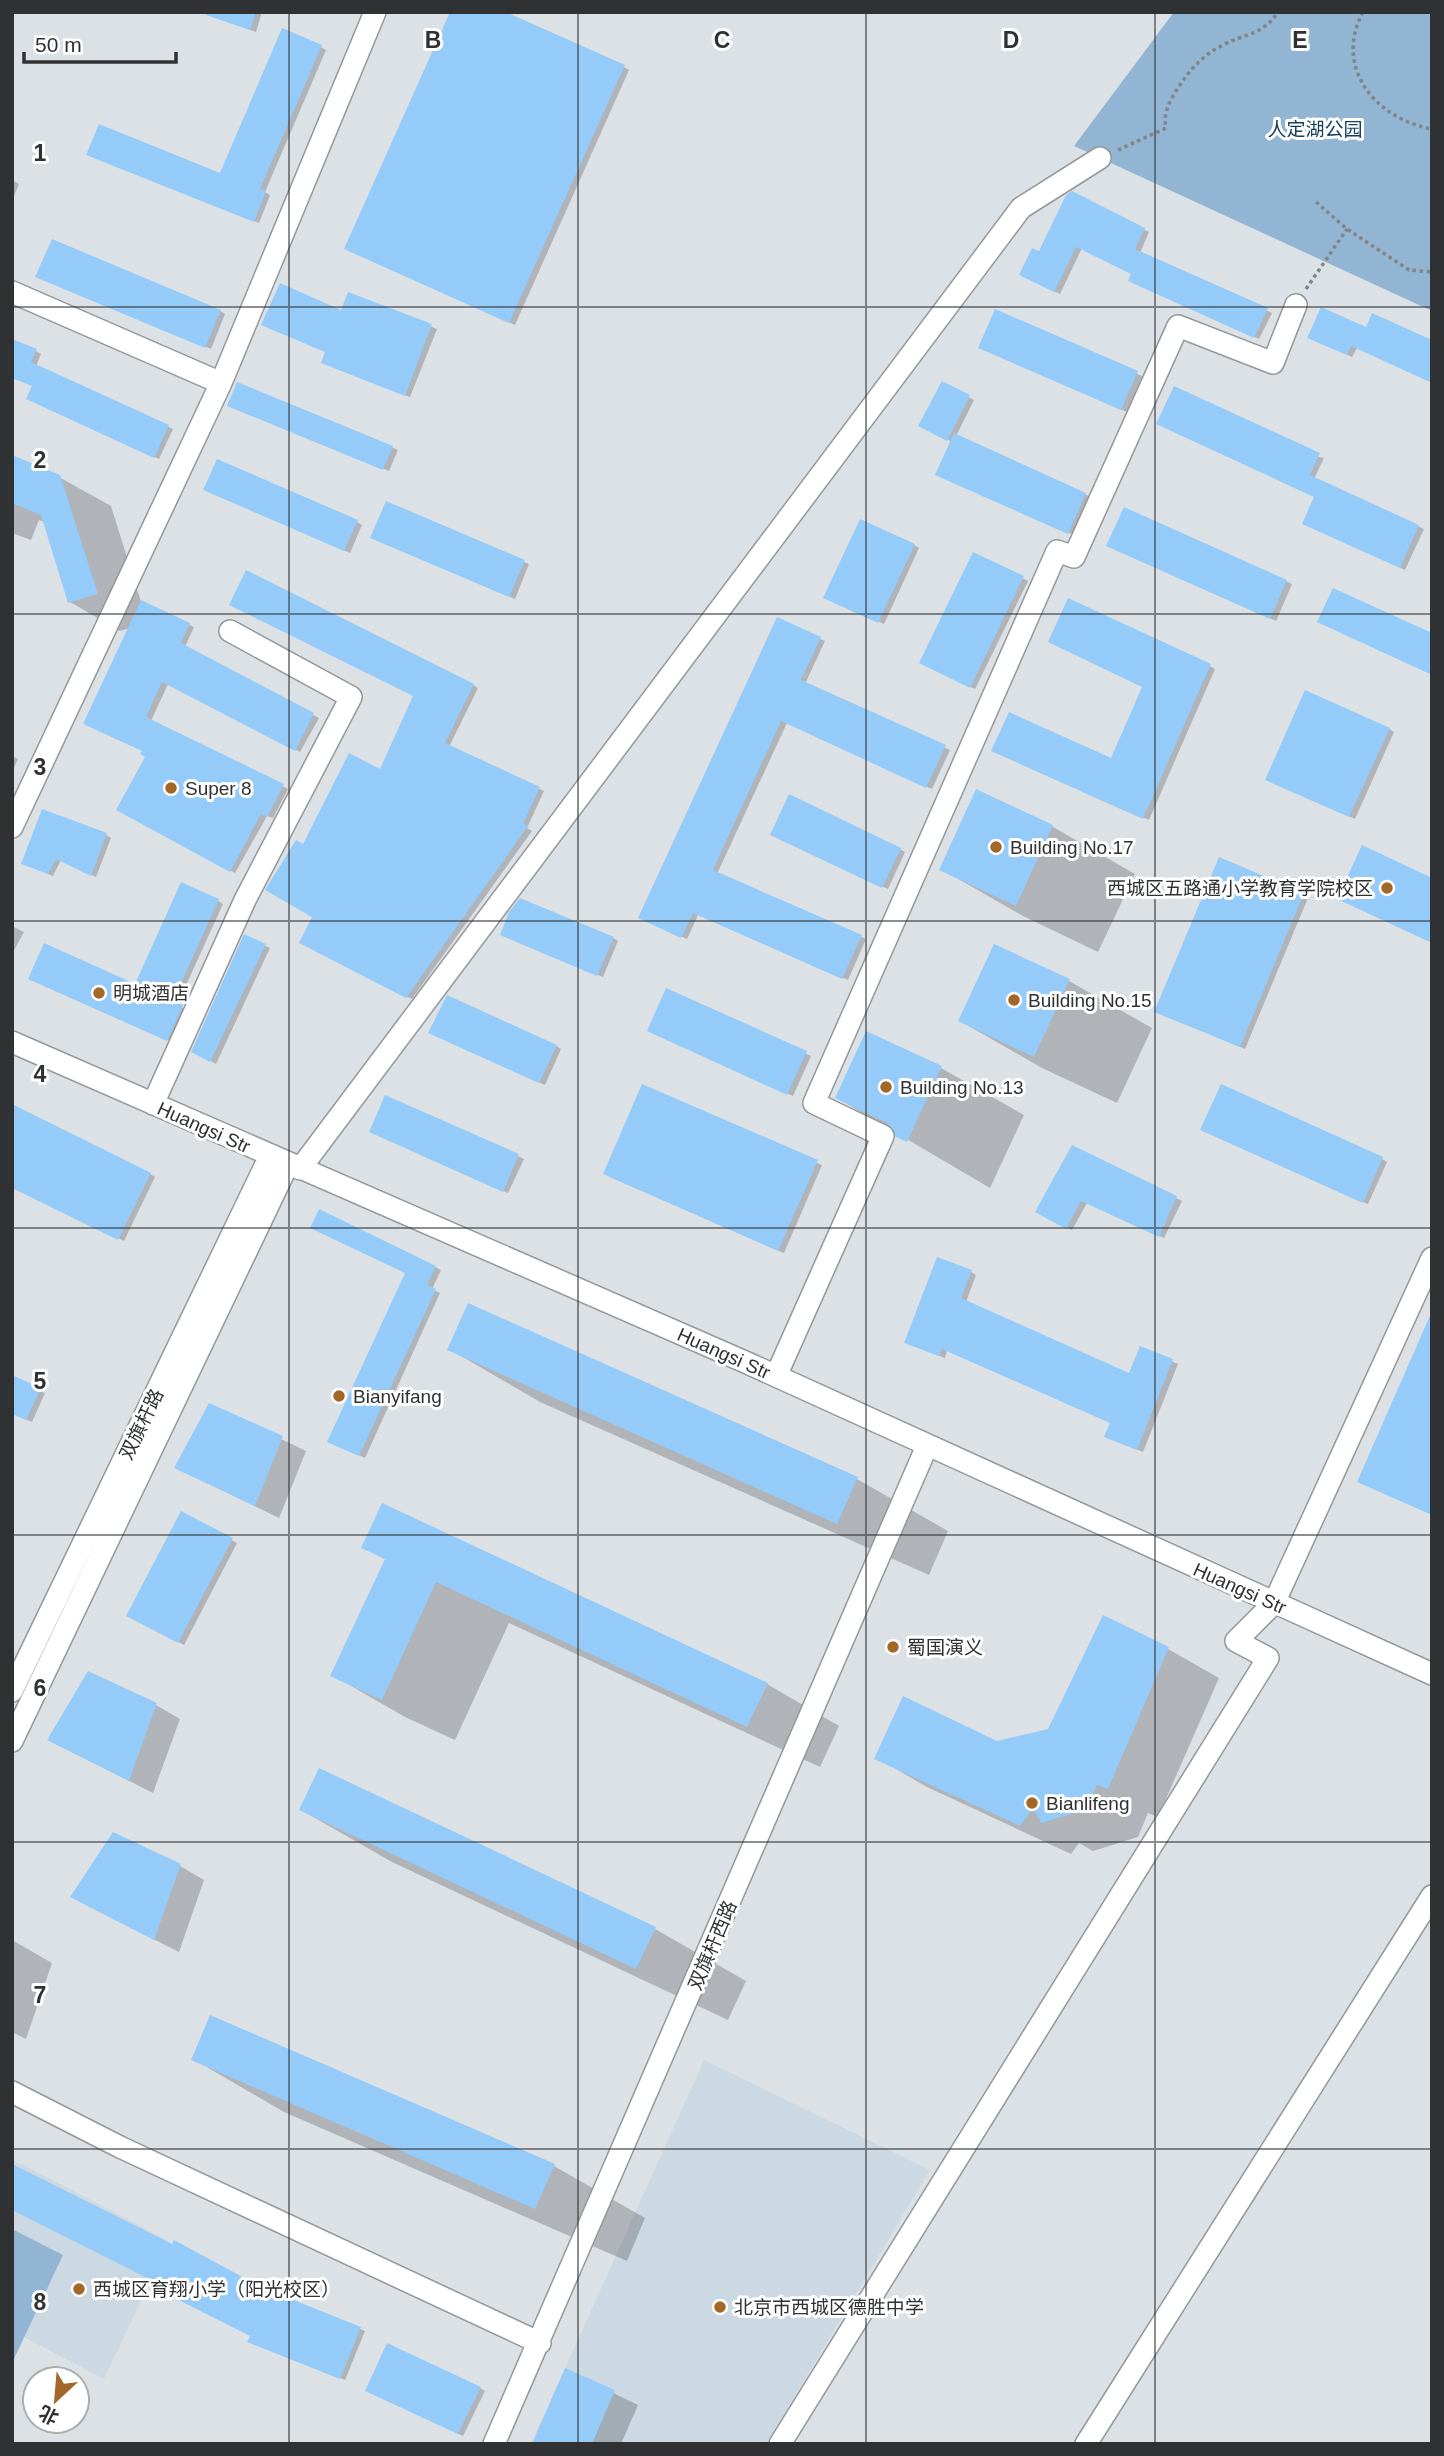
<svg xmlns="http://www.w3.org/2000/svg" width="1444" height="2456" font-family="Helvetica,'Noto Sans SC',sans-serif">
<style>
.built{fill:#ccd8e2}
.green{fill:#92b5d4}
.shadow{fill:#0003}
.building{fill:#94cbf9}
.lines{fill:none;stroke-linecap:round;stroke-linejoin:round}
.minor-casing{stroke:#93989c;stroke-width:24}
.path{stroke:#818588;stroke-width:3.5;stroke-dasharray:3.5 3.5;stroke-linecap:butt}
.minor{stroke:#fff;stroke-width:21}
.grid{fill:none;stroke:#2f3133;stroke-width:2;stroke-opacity:0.55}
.poi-dot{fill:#a36828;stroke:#fff;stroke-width:2.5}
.labels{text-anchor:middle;stroke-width:6;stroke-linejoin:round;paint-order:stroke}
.park-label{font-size:19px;fill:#17405e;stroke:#fff}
.poi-label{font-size:19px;fill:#2f3133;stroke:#fff;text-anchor:start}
.street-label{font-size:19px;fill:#2f3133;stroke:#fff}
.grid-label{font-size:23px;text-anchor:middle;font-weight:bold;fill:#2f3133;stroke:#fff;stroke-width:6;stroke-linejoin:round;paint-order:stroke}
</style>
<rect width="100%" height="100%" fill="#dce1e6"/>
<path class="built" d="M704,2060L930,2170L766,2444H531Z
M12,2159L169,2241L104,2379L24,2337L12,2363Z"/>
<path class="green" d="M1174,12H1432V311L1074,146Z
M12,2229L63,2255L12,2363Z"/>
<path class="shadow" d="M199,12H262L256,32Z
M321,47L326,50L265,192L270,195L259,223L93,157L221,175Z
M624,67L629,70L515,325L351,251Z
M12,180L19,184L12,201Z
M1072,193L1149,232L1140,253L1272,313L1259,339L1135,283L1133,274L1082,248L1060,294L1026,277Z
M43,279L220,311L225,314L211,349Z
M349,294L437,329L410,397L328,365Z
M996,311L1142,376L1127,412L985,350Z
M1367,330L1352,357L1314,340Z
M36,351L41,354L36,366L173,429L159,459L34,401V386L12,377Z
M942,383L974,400L956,436L1091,497L1074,535L942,477L952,442L921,426Z
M238,384L393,448L398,450L389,471L235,408Z
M1163,426L1324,458L1314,479L1424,529L1405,570L1310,526L1316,497Z
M12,457L59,477L111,506L141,602L194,627L185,647L319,718L300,752L168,684L151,721L288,789L273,818L267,816L235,873L119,809L147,756L130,628L120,631L70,602L45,522L39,520L31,540L12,533Z
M211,492L357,522L362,525L350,553Z
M387,503L529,564L515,599L378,540Z
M1125,509L1292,584L1276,621L1114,548Z
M914,545L919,548L884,624L831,600Z
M974,554L1028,581L975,689L926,665Z
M820,639L825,641L805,684L950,750L932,789L787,723L717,874L866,939L848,980L698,915L687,939L645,920Z
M1210,666L1215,669L1149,820L999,753L1112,761Z
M473,685L478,688L449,747L544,791L527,828L532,831L412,999L301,943L314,916L304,847Z
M1389,729L1394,732L1355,819L1272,782Z
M12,756L18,759L12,772Z
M977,791L1053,827L1135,874L1098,952L1023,916L941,869Z
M106,835L111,838L96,877L61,860L53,876L29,866Z
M777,837L900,849L905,852L888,889Z
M1220,860L1308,898L1245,1049L1162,1014Z
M218,901L223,904L177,1005L187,1010L173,1042L36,981L135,986Z
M12,926L24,932L12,954Z
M245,936L270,948L216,1064L195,1052Z
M507,937L613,938L618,941L603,977Z
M995,946L1069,981L1152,1028L1117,1103L1042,1068L960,1021Z
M667,990L811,1056L793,1096L654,1034Z
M866,1033L941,1068L1024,1115L990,1188L837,1098Z
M435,1035L556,1046L561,1049L545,1085Z
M643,1086L822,1165L784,1253L610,1177Z
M386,1097L524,1159L508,1193L376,1134Z
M1208,1132L1382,1159L1387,1162L1368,1204Z
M1073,1147L1182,1201L1164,1238L1087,1203L1072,1230L1038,1211Z
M150,1174L155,1177L124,1241L12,1186Z
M320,1211L441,1270L432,1289L440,1293L365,1458L335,1444L407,1273Z
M971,1272L976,1275L966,1302L1130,1375L1141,1348L1178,1364L1143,1452L1111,1439V1423L947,1350L945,1358L911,1345Z
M449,1349L857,1479L948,1531L929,1575L540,1402Z
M12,1377L45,1393L32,1422L12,1413Z
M210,1405L306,1451L279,1518L176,1468Z
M182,1513L237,1543L184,1645L128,1615Z
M364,1547L767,1684L839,1726L820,1767L509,1623L455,1740L405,1717L332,1675L386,1560Z
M1168,1649L1219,1678L1158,1817L1148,1813L1138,1837L1093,1851L1079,1843L1071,1854L927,1787L877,1758L997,1743L1049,1730Z
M156,1705L180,1719L153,1793L49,1740Z
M301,1810L655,1929L746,1981L728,2020L392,1862Z
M180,1866L204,1880L179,1952L96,1910Z
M12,1940L52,1963L26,2039L12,2032Z
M193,2059L554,2166L645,2218L627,2261L284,2112Z
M155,2281L260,2288L365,2331L345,2380L255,2344L252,2336Z
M566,2370L638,2405L621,2444H534Z
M480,2388L485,2391L463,2436L372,2393Z"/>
<path class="building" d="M206,12H256L250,30L206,15Z
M450,12H506L625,65L509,323L344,249Z
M282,28L322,45L260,189L266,191L254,222L86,155L99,124L220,173Z
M1072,191L1145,228L1135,249L1268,308L1254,338L1128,281L1131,274L1076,247L1054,292L1019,275L1032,248L1039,251L1066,195Z
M52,239L221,310L205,348L35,277Z
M280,283L341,310L348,292L432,324L405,396L321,363L325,352L261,325Z
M1321,307L1366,327L1372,313L1432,340V383L1351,346L1347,355L1307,338Z
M995,309L1138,371L1121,410L978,348Z
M12,339L37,349L31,362L169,425L154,458L26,399L32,386L12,378Z
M942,381L970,395L947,441L918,426Z
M237,382L393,446L383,470L227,406Z
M1174,386L1320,453L1310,475L1419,525L1400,568L1302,524L1314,497L1156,424Z
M954,433L1086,493L1068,534L935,475Z
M12,455L60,475L98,594L68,603L41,515L12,503Z
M217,459L358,520L344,551L203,490Z
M386,501L525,560L509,597L370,538Z
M1124,507L1287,580L1270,619L1106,546Z
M860,519L915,544L878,623L823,598Z
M973,552L1024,576L970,688L919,663Z
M246,570L474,684L445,743L540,787L523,824L528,826L406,998L299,943L312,917L265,890L296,840L303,844L349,753L380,769L413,696L229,605Z
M1333,588L1432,633V675L1317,622Z
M1068,598L1211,664L1143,819L991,751L1009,712L1111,758L1142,687L1048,642Z
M141,600L190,623L181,643L314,713L295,751L162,682L146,717L284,784L267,817L261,814L230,872L116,810L145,757L140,754L142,751L83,724Z
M777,617L821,637L801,680L946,745L926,788L781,721L713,870L862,935L842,979L693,913L681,938L638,918Z
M1305,690L1390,728L1349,817L1265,780Z
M976,789L1053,825L1016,906L939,870Z
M789,794L901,848L882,888L770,835Z
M42,809L107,833L91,876L56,859L48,874L21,864Z
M1362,845L1432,878V943L1337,899Z
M1219,857L1304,893L1240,1047L1154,1012Z
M181,882L219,899L173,1001L183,1005L167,1041L28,979L44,943L135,984Z
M520,898L614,937L597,976L500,935L509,912Z
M244,934L266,944L210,1062L191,1052Z
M994,944L1070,979L1034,1057L958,1021Z
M666,988L807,1051L787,1095L647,1031Z
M447,995L557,1045L539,1083L428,1033Z
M866,1031L942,1066L907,1142L896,1137L889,1124L835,1098Z
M642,1084L818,1160L778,1251L603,1174Z
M1221,1084L1383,1157L1363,1203L1200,1130Z
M385,1095L519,1154L503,1192L369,1132Z
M12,1104L151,1173L118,1240L12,1188Z
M1072,1145L1177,1196L1159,1237L1081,1201L1066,1229L1035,1212Z
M319,1209L436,1266L427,1285L436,1289L359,1456L327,1442L405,1273L310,1228Z
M937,1257L972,1270L961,1298L1129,1373L1140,1346L1173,1359L1137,1450L1104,1437L1110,1423L942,1349L939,1356L904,1343Z
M468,1303L858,1477L837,1524L447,1350Z
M1432,1311V1515L1357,1482Z
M12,1375L41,1388L26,1420L12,1414Z
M209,1403L283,1436L255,1506L174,1468Z
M382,1503L768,1683L747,1727L436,1582L382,1700L330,1676L385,1559L361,1548Z
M181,1511L233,1538L178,1643L126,1616Z
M1103,1615L1169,1647L1108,1789L1097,1785L1087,1809L1041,1823L1033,1808L1020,1826L874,1759L903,1696L997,1741L1048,1729Z
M88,1671L157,1703L129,1781L47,1740Z
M319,1768L656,1927L636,1969L299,1810Z
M113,1832L181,1864L154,1940L70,1897Z
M210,2015L555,2164L535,2209L191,2060Z
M12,2164L172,2244L174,2240L261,2287L361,2327L340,2379L247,2342L250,2336L151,2286L153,2281L12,2210Z
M387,2343L481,2387L458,2434L365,2391Z
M565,2368L615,2390L592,2444H532Z"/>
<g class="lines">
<defs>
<path id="minor" d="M12,292L221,383
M12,827L221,383L375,12
M12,1042L743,1361L1432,1674
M153,1104L245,900L351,697L230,631
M300,1169L1021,208L1100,158
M776,1376L883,1136L814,1103L1057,551L1074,557L1178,326L1273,363L1296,305
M12,1691L270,1156
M12,1741L288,1164
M12,2092L120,2147L540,2343
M494,2444L927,1446
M780,2444L1268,1658L1236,1641L1274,1603L1432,1258
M1086,2444L1432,1896"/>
</defs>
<use href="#minor" class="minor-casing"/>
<path class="path" d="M1363,12C1333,68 1376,119 1432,129
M1118,150L1166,128C1163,114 1169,103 1176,91C1188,72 1202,55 1223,45C1246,33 1263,35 1278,12
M1316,202L1347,229L1409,270L1432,272
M1306,289L1347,229"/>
<use href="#minor" class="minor"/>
</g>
<path class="grid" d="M289,12V2444M578,12V2444M866,12V2444M1155,12V2444M12,307H1432M12,614H1432M12,921H1432M12,1228H1432M12,1535H1432M12,1842H1432M12,2149H1432"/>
<g class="poi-dot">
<circle cx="171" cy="788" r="7"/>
<circle cx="996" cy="847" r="7"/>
<circle cx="1387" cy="888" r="7"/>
<circle cx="99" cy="993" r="7"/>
<circle cx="1014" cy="1000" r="7"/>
<circle cx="886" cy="1087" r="7"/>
<circle cx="339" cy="1396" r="7"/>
<circle cx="893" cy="1647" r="7"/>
<circle cx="1032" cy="1803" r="7"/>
<circle cx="79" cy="2289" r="7"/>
<circle cx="720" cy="2307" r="7"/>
</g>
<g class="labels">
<g class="park-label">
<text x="1315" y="136">人定湖公园</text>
</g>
<g class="poi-label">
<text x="185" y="795">Super 8</text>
<text x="1010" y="854">Building No.17</text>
<text x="1373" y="895" text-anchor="end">西城区五路通小学教育学院校区</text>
<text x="113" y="1000">明城酒店</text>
<text x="1028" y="1007">Building No.15</text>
<text x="900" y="1094">Building No.13</text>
<text x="353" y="1403">Bianyifang</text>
<text x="907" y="1654">蜀国演义</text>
<text x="1046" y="1810">Bianlifeng</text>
<text x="93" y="2296">西城区育翔小学（阳光校区）</text>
<text x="734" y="2314">北京市西城区德胜中学</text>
</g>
<g class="street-label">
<text transform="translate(204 1127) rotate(24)" y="7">Huangsi Str</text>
<text transform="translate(724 1353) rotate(24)" y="7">Huangsi Str</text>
<text transform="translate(141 1424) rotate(-64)" y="7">双旗杆路</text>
<text transform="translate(1240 1588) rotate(24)" y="7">Huangsi Str</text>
<text transform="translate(712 1945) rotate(-67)" y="7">双旗杆西路</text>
</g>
</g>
<g class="grid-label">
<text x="433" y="48">B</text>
<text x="722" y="48">C</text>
<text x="1011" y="48">D</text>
<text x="1300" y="48">E</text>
<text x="40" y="161">1</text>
<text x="40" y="468">2</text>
<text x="40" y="775">3</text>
<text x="40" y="1082">4</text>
<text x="40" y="1389">5</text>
<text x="40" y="1696">6</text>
<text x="40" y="2003">7</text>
<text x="40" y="2310">8</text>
</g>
<rect width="1444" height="2456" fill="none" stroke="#2f3133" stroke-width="28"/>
<g transform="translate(56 2400) rotate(206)"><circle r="33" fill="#ffffff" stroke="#acadad" stroke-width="2"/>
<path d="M0-5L12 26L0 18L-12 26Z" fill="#a36828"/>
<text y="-10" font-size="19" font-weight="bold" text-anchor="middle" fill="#2f3133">北</text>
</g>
<path d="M24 52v10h152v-10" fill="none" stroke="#2f3133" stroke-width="3.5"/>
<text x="35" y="52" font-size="21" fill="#2f3133" stroke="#ffffff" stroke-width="5" paint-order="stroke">50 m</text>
</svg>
